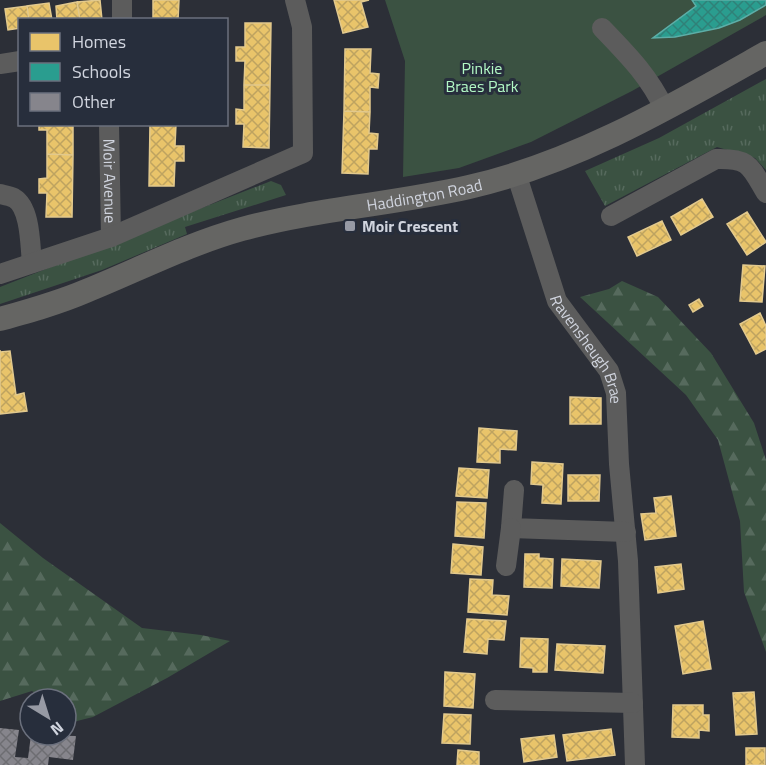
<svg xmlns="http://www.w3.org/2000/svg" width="766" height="765" font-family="'Titillium Web',sans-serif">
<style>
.grass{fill:url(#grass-tufts)}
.forest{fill:url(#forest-firs)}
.park{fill:#3b5242}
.homes{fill:url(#homes-cross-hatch);stroke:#e2c98d;stroke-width:1.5}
.schools{fill:url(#schools-cross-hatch);stroke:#5caea7;stroke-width:1.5}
.building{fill:url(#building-cross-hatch)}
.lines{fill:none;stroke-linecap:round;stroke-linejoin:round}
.minor{stroke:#5c5c5c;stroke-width:20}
.major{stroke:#656563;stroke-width:24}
.poi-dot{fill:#979aa4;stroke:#272e3c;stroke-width:2}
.labels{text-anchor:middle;stroke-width:6;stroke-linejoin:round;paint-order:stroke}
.park-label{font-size:16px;fill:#b2f8c5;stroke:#272e3c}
.street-label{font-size:16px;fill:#d0d4de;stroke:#272e3c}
.poi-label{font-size:16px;font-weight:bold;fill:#d0d4de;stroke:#272e3c;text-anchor:start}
</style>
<defs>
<pattern id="grass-tufts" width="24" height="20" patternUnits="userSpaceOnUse" patternTransform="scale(1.5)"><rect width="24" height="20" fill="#3b5242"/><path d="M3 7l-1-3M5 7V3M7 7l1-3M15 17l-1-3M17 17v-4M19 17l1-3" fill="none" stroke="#566a5d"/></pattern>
<pattern id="forest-firs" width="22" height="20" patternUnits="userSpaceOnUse" patternTransform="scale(1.5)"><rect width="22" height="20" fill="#3b5242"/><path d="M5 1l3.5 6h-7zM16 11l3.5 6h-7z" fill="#566a5d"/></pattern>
<pattern id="homes-cross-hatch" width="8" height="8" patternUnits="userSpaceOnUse" patternTransform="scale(1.5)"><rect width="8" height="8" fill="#e9c46a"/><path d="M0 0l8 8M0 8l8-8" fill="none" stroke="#bea360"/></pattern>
<pattern id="schools-cross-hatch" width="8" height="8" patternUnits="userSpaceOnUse" patternTransform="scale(1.5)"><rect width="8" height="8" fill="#2a9d8f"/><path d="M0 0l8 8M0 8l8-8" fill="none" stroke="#308178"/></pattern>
<pattern id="building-cross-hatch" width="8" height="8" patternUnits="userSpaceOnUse" patternTransform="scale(1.5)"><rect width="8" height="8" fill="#86858c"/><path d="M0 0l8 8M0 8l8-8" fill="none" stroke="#6d6d72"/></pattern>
</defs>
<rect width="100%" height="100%" fill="#2c2f37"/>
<path class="grass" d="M766,79V170L755,158L717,147L605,206L585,171L659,138Z
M271,181L281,185L286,195L185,227L187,234L102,270L0,304V287Z"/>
<path class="forest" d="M622,281L658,297L711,353L754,423L766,460V652L744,592L740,521L718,440L686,395L580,297L609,289Z
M0,523L43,558L142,628L201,635L230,641L167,678L93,717L73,722L66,717V699H43L32,691L0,701Z"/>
<path class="park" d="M385,0H766V15L632,91L531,142L459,168L403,177L405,61Z"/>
<path class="homes" d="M100,0L102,20H80L77,2Z
M153,0H179L178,20H153Z
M334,0H369L361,2L368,27L343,33Z
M77,2L80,20H57L56,6Z
M49,3L52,20H29L27,6Z
M27,6L29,20H20V28L8,30L5,9Z
M245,23H271L270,85H244L245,61H236V47H245Z
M345,49H371L370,73L379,74L378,88L370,87V112L344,111Z
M244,85H270L269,148L243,147L244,124H236V109L244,110Z
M344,111L370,112L369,133L378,134L377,149H369L368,174L342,173Z
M39,124H73V155L47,154V130H39Z
M150,124H176L175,146H184V161H175L174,186H149Z
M47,154L73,155L72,217H46L47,193H39V179L47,178Z
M702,199L713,217L681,235L671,217Z
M747,212L766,242L747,255L727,224Z
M662,221L671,240L637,256L628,237Z
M743,265L765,266L762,302L740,301Z
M699,299L703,306L693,312L689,305Z
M760,313L766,326V349L756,354L740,324Z
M0,350V352L10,351L16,395L24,393L27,411L0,414Z
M570,397L601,398V424H570Z
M479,428L517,431L516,450L500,449V463L477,462Z
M532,462L563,464L561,504L542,503L543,485L531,484Z
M459,468L489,470L487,498L456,496Z
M568,475H600L599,501H568Z
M671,496L676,536L645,540L641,514L656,513L654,498Z
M457,502L486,503L484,538L455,536Z
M453,544L483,547L481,575L451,573Z
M525,554H539V558L553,559L552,588L524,587Z
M562,559L601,561L599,588L561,586Z
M681,564L684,589L658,593L655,567Z
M470,579L493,580L492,595L509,596L507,615L468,612Z
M467,619L506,621L504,640L488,639L487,654L464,652Z
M703,621L711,669L683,674L675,626Z
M521,638L548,639L547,672H533V668L520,667Z
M557,644L605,646L603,673L555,670Z
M445,672L475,674L473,708L444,706Z
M754,692L757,734L736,735L733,693Z
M673,705H703V715H709V731L699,730V738L672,737Z
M444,714L471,715L470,744L442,743Z
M611,729L615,755L567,761L563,735Z
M554,735L557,757L524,762L521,739Z
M746,748H765V765H746Z
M458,750L479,752V765H457Z"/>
<path class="schools" d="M692,0H766V5L740,20L719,28L675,37L653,38L696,6Z"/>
<path class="building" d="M0,728L19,730L15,757L28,758L31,735L76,736L73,760L49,757L48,765H0Z"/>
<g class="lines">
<g class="minor">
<path d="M122,20V0"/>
<path d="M602,28C628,55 649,76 665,110"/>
<path d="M0,64L20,61"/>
<path id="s1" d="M109,124L111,237"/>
<path id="s2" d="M516,173L557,301L609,371L616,393L619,464L628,561L635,765"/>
<path d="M0,194C4,195 10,196 14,198C31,208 30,246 32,263"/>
<path d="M611,216L716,159C750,158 750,166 766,193"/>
<path d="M0,274L111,237L303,153L302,27L295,0"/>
<path d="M514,490L511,528L626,532"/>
<path d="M506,566L511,528"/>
<path d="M495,700L633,703"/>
</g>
<path class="major" id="s3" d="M0,319C29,311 58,303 86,291C138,270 188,244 242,229C316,209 394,204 469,187C575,163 672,106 766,53"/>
</g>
<rect class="poi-dot" x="344" y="220" width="12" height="12" rx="3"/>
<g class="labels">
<g class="park-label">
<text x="482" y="74">Pinkie<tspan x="482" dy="18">Braes Park</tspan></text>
</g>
<g class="street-label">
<text dy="6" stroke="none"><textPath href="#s1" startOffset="57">Moir Avenue</textPath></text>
<text dy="6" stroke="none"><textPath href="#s3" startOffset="444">Haddington Road</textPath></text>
<text dy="6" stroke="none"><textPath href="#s2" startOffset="192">Ravensheugh Brae</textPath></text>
</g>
<g class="poi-label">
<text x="362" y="232">Moir Crescent</text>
</g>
</g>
<rect x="18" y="18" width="210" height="108" fill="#272e3c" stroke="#6b707d" stroke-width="1.5"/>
<rect x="30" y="33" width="30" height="18" fill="#e9c46a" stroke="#6b707d" stroke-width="1.5"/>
<text x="72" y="48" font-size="18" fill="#d0d4de">Homes</text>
<rect x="30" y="63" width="30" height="18" fill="#2a9d8f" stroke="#6b707d" stroke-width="1.5"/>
<text x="72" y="78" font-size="18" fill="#d0d4de">Schools</text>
<rect x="30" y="93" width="30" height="18" fill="#86858c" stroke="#6b707d" stroke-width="1.5"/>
<text x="72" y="108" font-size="18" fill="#d0d4de">Other</text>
<g transform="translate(48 717) rotate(142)"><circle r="28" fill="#272e3c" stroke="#6b707d" stroke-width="1.5"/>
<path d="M0-4.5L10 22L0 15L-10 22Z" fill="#979aa4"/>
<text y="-9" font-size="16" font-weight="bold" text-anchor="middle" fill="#d0d4de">N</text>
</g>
</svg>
